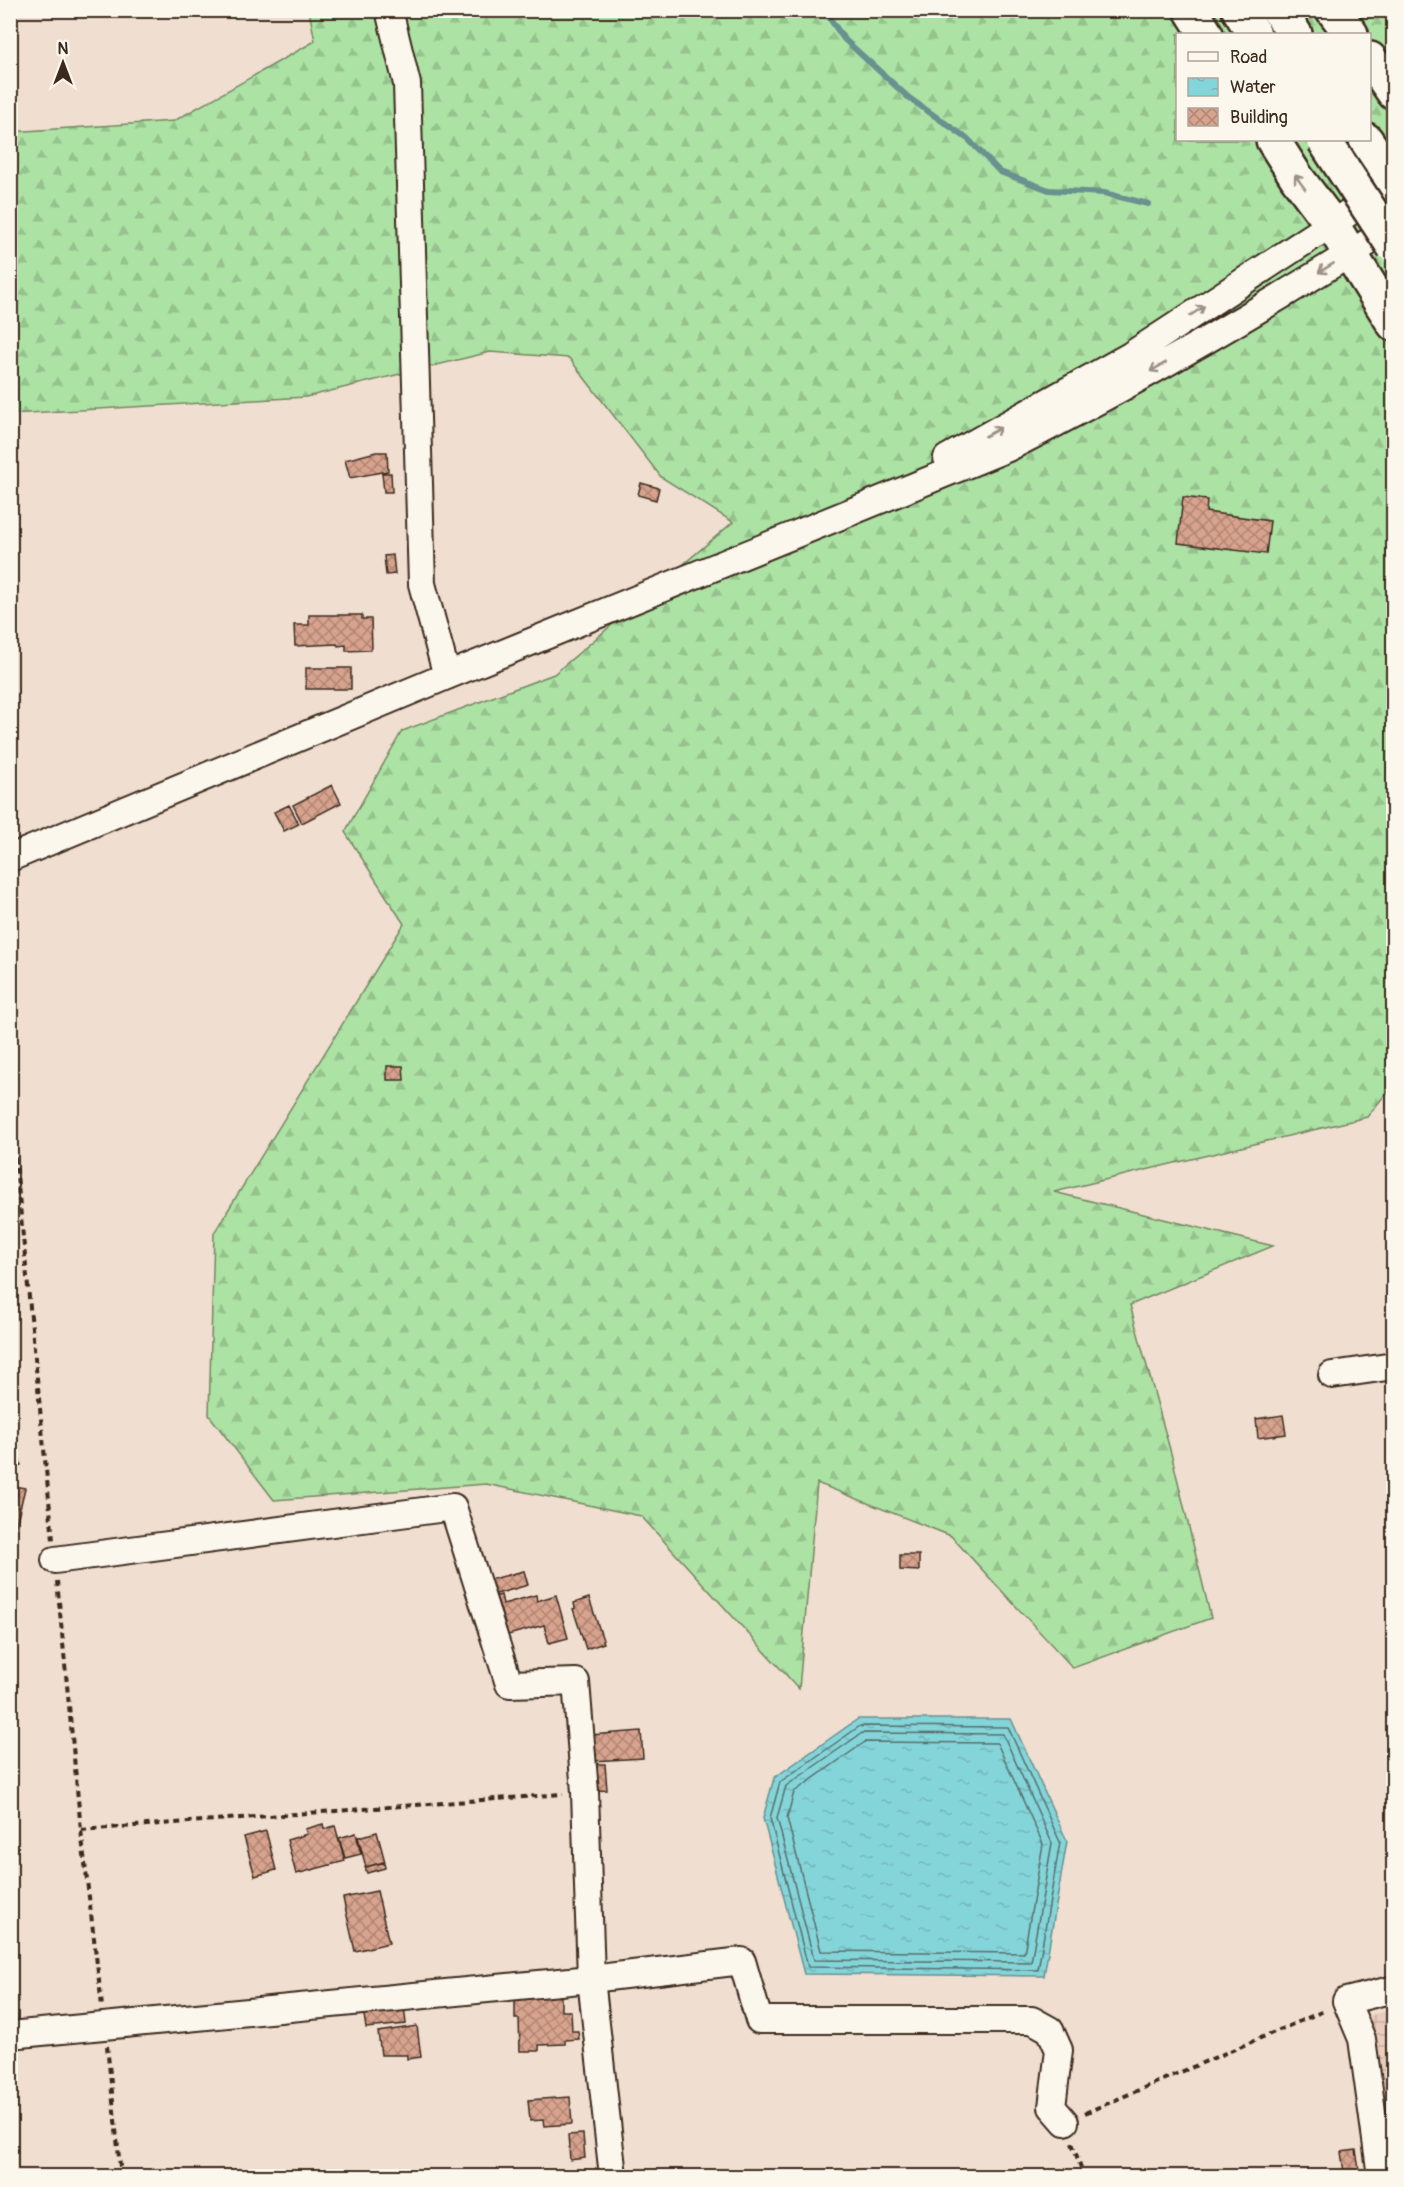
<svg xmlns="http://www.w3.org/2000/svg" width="1404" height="2187" font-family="Pangolin,sans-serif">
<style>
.industrial{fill:url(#industrial-grid)}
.forest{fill:url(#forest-firs);stroke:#748661;stroke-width:1.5;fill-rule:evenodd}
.water{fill:url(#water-ripples);stroke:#67918f;stroke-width:1.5}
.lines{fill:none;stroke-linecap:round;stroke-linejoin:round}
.shore{stroke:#586e69;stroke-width:1.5}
.stream{stroke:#67918f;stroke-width:6}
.building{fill:url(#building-cross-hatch);stroke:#3b2a1e;stroke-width:1.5}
.minor-casing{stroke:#3b2a1e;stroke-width:30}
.highway-casing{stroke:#3b2a1e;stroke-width:38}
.path{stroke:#3b2a1e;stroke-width:4;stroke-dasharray:6 4.5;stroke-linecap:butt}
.minor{stroke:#fbf7ec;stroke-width:26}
.highway{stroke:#fbf7ec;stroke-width:33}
.highway-bridge-casing{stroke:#3b2a1e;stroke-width:38;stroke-linecap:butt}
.highway-bridge{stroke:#fbf7ec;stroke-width:33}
.oneway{stroke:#9b9085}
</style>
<defs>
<pattern id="industrial-grid" width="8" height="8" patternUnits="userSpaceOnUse" patternTransform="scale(1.5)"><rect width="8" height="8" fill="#e9ccbc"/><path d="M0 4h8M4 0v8" fill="none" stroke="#c9afa1"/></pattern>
<pattern id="forest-firs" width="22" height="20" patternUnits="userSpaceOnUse" patternTransform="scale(1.5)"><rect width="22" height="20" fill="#ace2a4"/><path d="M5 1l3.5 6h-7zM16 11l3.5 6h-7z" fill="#95c28d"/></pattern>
<pattern id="water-ripples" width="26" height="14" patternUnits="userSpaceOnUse" patternTransform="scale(1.5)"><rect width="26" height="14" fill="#84d5da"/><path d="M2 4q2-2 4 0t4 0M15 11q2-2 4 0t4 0" fill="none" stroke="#73b7bb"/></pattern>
<pattern id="building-cross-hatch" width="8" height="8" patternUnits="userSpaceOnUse" patternTransform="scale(1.5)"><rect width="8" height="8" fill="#d8a38e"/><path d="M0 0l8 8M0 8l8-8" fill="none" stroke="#b08573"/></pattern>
</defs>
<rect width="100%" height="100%" fill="#f0ded0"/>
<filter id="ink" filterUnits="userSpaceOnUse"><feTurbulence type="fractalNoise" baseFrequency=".0167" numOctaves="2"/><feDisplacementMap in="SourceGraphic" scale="12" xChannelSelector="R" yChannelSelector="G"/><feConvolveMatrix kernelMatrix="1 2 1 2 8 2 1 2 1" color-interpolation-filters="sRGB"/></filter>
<g filter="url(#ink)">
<path class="industrial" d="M1393,2009V2176H1392L1357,2019Z"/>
<path class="forest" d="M309,11H1393V1085L1367,1117L1054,1192L1273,1246L1130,1305L1172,1457L1211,1618L1073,1668L951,1536L817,1483L799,1689L641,1516L486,1484L274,1500L209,1415L214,1233L404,924L345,832L402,731L554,674L733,522L661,477L569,358L490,352L306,397L11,414V132L174,121L315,41ZM1178,34H1370V140H1178Z"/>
<path class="water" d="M858,1719H1011L1067,1841L1044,1976L804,1974L763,1818L774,1778Z"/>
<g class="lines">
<path class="shore" d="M860,1726L1008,1727L1060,1842L1038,1970L808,1967L770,1818L780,1782Z
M862,1733L1003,1734L1052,1843L1031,1962L814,1960L777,1818L786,1786Z
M865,1742L997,1743L1043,1844L1024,1953L821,1951L787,1818L794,1792Z"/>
<path class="stream" d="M824,10L844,39L909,98L968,139L1000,172L1049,190L1104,193L1148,204"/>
</g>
<path class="building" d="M376,452H387L388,471L350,478L345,460Z
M382,473H391L392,492H384Z
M641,483L659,488L656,500L638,495Z
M1183,497L1207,500L1206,512L1270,521L1266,554L1178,543Z
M393,555L395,574L386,575L384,556Z
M309,615H362V619H371L372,648L370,650L346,651V645L338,646L337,644L295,646L294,625H309Z
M306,668H351V689H306Z
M332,785L341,803L302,823L293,805Z
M289,805L299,824L284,831L274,812Z
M387,1066H403L404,1080H387Z
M1283,1415L1286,1434L1258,1438L1256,1419Z
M11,1430L21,1465L10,1468V1430Z
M10,1485L25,1488L16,1525L15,1547H10Z
M900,1555H919V1571L900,1570Z
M524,1571L528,1585L489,1596L485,1581Z
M501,1595L503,1604L536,1595L537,1601L556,1595L568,1638L549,1643L544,1625L501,1637L490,1598Z
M589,1598L604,1643L586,1649L573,1609L575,1608L574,1603Z
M641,1731L643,1758L593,1761L591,1735Z
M592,1764H605L607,1790L594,1791Z
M323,1824L324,1829L335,1826L345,1861L296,1874L287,1840L307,1834L305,1829Z
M266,1831L276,1870L255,1876L244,1837Z
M377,1832L385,1862L366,1867L358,1837Z
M356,1833L361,1854L345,1858L339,1838Z
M384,1862L385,1868L367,1873L365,1867Z
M377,1891L389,1943L355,1951L343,1898Z
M561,1995V2011H571L572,2031H578L579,2039L565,2040V2044L539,2045V2051H520L519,2019H515V1996Z
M404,2005L406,2024L366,2028L363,2009Z
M417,2026L421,2057L407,2059V2055H381L378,2032Z
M570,2097L572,2124L544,2126L543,2120L530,2121L528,2100Z
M583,2134L585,2158L570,2160L568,2135Z
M1356,2150L1359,2170L1344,2172L1341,2152Z
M763,2170L765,2176H726Z"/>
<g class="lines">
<defs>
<path id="minor" d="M389,10L407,84L422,584L447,676
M947,458L1131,355L1394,183
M10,858L447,676L1008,448C1140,381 1268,306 1394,226
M1332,1375L1394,1366
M55,1560L453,1507L509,1684L576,1682L585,1792L591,1979L613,2176
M10,2035L591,1979L742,1961L759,2020H1032L1050,2030L1059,2050L1052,2107L1065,2122
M1381,2176L1362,2039L1346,2001L1394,1989"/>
<path id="highway" d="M1191,10L1206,34
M1239,10L1254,34
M1278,10L1295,34
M1333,10L1351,34
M1370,59L1394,93
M1273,140L1297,178L1331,223L1394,324
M1366,140L1394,181"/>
</defs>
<use href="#minor" class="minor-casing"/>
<use href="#highway" class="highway-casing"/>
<path class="path" d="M10,1105L53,1540
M57,1581L81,1830L102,2006
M81,1830L563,1794
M107,2046L121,2176
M1085,2113L1326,2010
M1072,2143L1084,2176"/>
<use href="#minor" class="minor"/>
<use href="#highway" class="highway"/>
<defs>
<path id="highway-bridge" d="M1324,140L1394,247"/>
</defs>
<use href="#highway-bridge" class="highway-bridge-casing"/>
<use href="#highway-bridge" class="highway-bridge"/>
</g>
<defs><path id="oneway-shaft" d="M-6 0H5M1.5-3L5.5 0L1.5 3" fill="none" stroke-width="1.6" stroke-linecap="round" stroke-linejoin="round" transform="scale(1.5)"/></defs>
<g class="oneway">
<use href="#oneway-shaft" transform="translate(1300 182) rotate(-126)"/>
<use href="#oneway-shaft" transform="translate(1326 268) rotate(149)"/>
<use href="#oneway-shaft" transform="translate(1197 311) rotate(-33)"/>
<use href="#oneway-shaft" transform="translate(1158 367) rotate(151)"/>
<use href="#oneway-shaft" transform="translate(993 432) rotate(-29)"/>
</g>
</g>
<rect width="1404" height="2187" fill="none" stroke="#fbf7ec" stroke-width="36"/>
<rect x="18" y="18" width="1368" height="2151" fill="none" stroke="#3b2a1e" stroke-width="2" filter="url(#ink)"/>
<rect x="1176" y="33" width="195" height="108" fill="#fbf7ec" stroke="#aea59a" stroke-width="1.5"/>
<rect x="1188" y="52" width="30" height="9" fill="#fbf7ec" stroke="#aea59a" stroke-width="1.5"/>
<text x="1230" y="63" font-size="18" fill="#3b2a1e">Road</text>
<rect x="1188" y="78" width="30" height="18" fill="url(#water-ripples)" stroke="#aea59a" stroke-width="1.5"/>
<text x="1230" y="93" font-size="18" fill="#3b2a1e">Water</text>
<rect x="1188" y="108" width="30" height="18" fill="url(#building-cross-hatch)" stroke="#aea59a" stroke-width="1.5"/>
<text x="1230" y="123" font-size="18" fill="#3b2a1e">Building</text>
<g transform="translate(63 63)" stroke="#fbf7ec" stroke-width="4.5" paint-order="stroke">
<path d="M0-4.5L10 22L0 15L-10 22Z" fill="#3b2a1e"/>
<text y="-9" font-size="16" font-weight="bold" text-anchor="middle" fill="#3b2a1e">N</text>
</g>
</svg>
